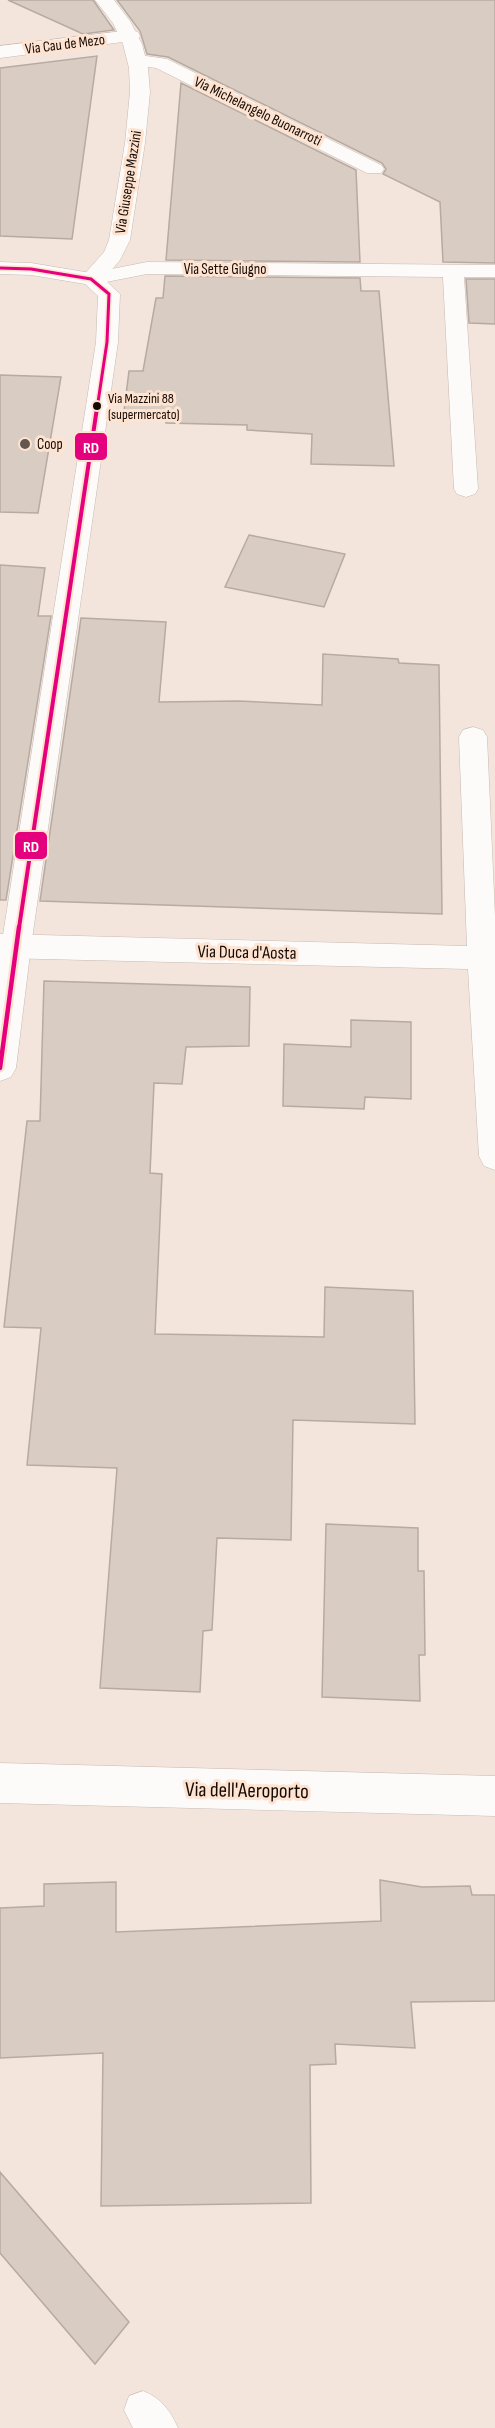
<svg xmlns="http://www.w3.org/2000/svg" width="495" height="2428" font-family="'Sofia Sans Condensed',sans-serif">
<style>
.building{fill:#d8ccc3;stroke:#b6aaa2;stroke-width:1.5}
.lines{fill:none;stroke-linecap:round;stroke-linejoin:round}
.lane-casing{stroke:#c6bab2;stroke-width:1}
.street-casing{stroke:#c6bab2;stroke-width:1}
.secondary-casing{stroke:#c6bab2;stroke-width:1}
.lane{fill:#fdfbfa;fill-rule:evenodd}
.street{fill:#fdfbfa;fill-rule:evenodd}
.secondary{fill:#fdfbfa;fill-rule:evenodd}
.bus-1-far2-casing{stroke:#fee3d1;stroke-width:6}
.bus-1-far1-casing{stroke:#fee3d1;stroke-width:8}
.bus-1-casing{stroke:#fee3d1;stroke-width:9}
.bus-1-far2{stroke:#e5007d;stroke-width:3}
.bus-1-far1{stroke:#e5007d;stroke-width:4}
.bus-1{stroke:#e5007d;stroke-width:4.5}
.bus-dot{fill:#150b05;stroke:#fee3d1;stroke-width:2}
.poi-dot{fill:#635750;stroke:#fee3d1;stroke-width:2}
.labels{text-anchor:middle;stroke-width:6;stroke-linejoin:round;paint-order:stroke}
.far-bus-label{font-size:14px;fill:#150b05;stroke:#fee3d1;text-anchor:start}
.far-street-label{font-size:15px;fill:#150b05;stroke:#fee3d1}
.far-poi-label{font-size:15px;fill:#150b05;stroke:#fee3d1;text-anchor:start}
.street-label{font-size:18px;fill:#150b05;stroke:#fee3d1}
.near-street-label{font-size:21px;fill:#150b05;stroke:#fee3d1}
.line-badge{stroke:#fee3d1;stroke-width:2}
.badge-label{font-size:16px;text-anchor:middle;font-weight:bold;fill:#fff}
</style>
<rect width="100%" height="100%" fill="#f4e5dc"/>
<path class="building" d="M8,0H93L114,30L83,34Z
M117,0H495V263L443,262L440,202L383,174L386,169L382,163L168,57L147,54L140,31Z
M97,56L72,239L0,236V68Z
M181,83L356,170L360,262L166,260Z
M165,276L360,278L361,291H379L394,466L311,464L312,434L247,430V425L166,423V413L124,411L129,371H143L156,298H163Z
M466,279H495V324L469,323Z
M0,375L61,377L38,513L0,512Z
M249,535L345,554L324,607L225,587Z
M0,565L45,568L38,616H51L6,900H0Z
M81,618L166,622L159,702L238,701L322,705L323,654L398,659L399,663L439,665L442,914L40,901Z
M44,981L250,987L249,1046L186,1047L182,1084L154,1083L150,1173L162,1174L155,1334L324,1337L325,1287L413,1291L415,1424L293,1420L291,1540L217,1538L212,1630L203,1631L200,1692L100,1688L117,1468L27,1465L41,1328L4,1327L27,1121H40Z
M351,1020L411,1022V1099L365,1097L364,1109L283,1106L284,1044L351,1047Z
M326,1524L418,1528V1571H424L425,1655H419L420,1701L322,1697Z
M380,1880L422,1887L470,1886L472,1895H495V2001L411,2002L415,2048L335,2044L336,2064L310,2065L311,2203L101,2206L103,2053L0,2058V1908L44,1906V1884L116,1882V1932L381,1921Z
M0,2172L129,2322L95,2364L0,2253Z"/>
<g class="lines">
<defs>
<path id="lane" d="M143,2391C161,2398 170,2410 178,2428H133L124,2410L129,2396Z"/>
<path id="street" d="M131,30L138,32L140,36L138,40L0,58V46Z
M139,55L167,59L381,165L384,169L381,173H367L156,68L132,65L130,61L132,57Z
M0,262L31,263L91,273L147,262L495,265V277H464L478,489L475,494L466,497L457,494L454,489L443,277L147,274L91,285L31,275L0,274Z
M473,727L483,730L487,737L495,916V1170L484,1166L479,1156L468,969L0,958V934L467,946L459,737L463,730Z
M0,1763L495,1776V1816L0,1803Z"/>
<path id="secondary" d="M95,0H114L130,21L142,44L148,68L150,92L145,143L130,240L120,260L104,279L120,294L118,342L31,946L16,1068L11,1077L0,1081V954L96,342L98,296L80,279L104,252L109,240L125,143L130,92L129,68L123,44L113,23Z"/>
</defs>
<use href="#lane" class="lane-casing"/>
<use href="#street" class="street-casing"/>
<use href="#secondary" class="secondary-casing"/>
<use href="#lane" class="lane"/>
<use href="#street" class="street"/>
<use href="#secondary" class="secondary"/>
<defs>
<path id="bus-1-far2" d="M0,268L31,269L91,279L109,294L107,342L97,409"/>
<path id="bus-1-far1" d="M19,928L97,408"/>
<path id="bus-1" d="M0,1068L19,927"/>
</defs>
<use href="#bus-1-far2" class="bus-1-far2-casing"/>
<use href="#bus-1-far1" class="bus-1-far1-casing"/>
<use href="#bus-1" class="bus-1-casing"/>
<use href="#bus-1-far2" class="bus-1-far2"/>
<use href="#bus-1-far1" class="bus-1-far1"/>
<use href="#bus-1" class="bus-1"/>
</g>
<circle class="bus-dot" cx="97" cy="406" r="5"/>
<circle class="poi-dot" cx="25" cy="444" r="6"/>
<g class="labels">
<g class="far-bus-label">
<text x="108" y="403">Via Mazzini 88<tspan x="108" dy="16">(supermercato)</tspan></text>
</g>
<g class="far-street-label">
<text transform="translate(65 44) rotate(-7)" y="5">Via Cau de Mezo</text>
<text transform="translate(258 111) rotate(26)" y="5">Via Michelangelo Buonarroti</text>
<text transform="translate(128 182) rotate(-81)" y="5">Via Giuseppe Mazzini</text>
<text x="225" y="274">Via Sette Giugno</text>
</g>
<g class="far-poi-label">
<text x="37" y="449">Coop</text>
</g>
<g class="street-label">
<text transform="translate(247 952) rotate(1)" y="6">Via Duca d'Aosta</text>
</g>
<g class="near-street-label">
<text transform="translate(247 1790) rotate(1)" y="7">Via dell'Aeroporto</text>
</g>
</g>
<g class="line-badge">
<rect x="74" y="432" width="34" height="29" rx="6" fill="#e5007d"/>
<rect x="14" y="831" width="34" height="29" rx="6" fill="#e5007d"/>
</g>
<g class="badge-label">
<text x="91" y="453">RD</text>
<text x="31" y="852">RD</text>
</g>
</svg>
